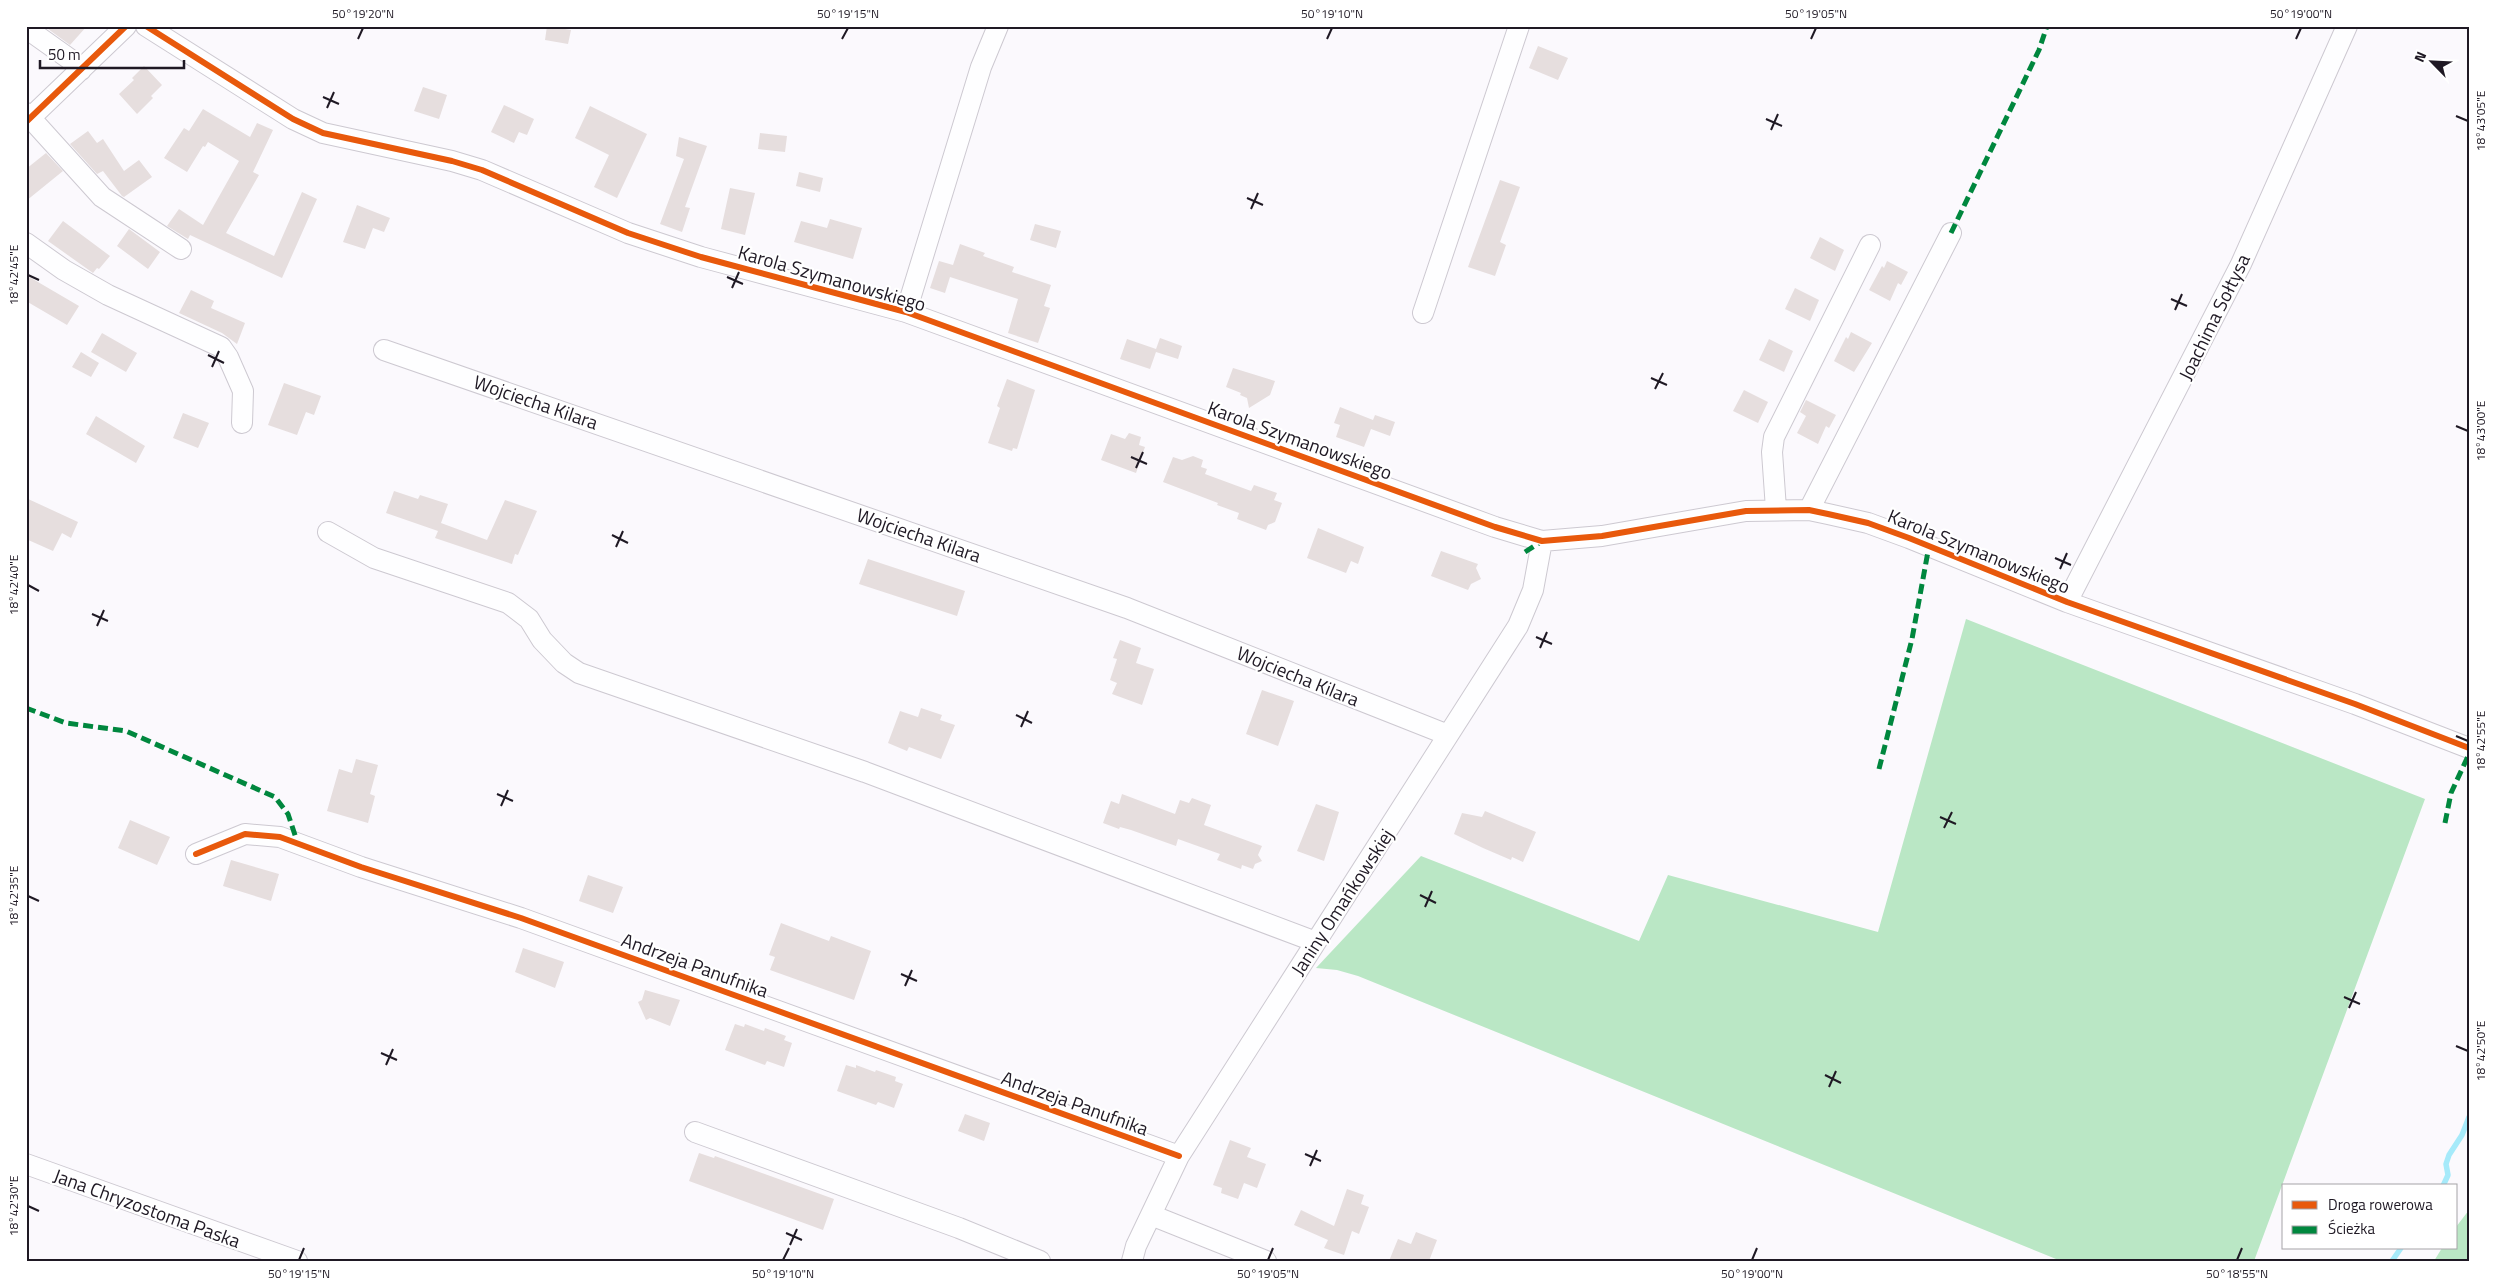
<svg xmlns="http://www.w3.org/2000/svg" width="2495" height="1287" font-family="'Titillium Web',sans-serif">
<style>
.forest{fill:#bae7c5}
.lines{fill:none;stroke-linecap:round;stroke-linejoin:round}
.stream{stroke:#a6eafa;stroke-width:5.5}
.building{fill:#e6dede}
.minor-casing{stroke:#cdc9d1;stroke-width:22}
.minor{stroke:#fefeff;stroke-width:20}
.quiet{stroke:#00873e;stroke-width:5;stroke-dasharray:10 5;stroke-linecap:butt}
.cycleway-casing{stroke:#fff;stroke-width:9}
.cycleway{stroke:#e8590c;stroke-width:6}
.ticks{fill:none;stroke:#1f1924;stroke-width:2}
.labels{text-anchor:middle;stroke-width:4.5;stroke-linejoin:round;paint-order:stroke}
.street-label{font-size:19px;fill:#1f1924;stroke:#fff}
.neatline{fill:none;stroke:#1f1924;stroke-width:2}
.ticks-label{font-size:12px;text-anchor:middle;fill:#1f1924}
</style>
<rect width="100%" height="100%" fill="#fbf9fd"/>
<path class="forest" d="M1966,619L2425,799L2254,1261H2061L1358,976L1337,970L1316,968L1421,856L1639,941L1668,875L1878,932Z
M2469,1210V1261H2434L2442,1248H2456V1227Z"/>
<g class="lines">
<path class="stream" d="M2443,1186L2448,1175L2446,1164L2449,1155L2462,1135L2469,1117
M2392,1261L2401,1248"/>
</g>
<path class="building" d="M44,26H87L70,45Z
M547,26L571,30L568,44L545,40Z
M1538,46L1568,58L1558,80L1529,68Z
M144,66L162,85L151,96L153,98L137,114L119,94L134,80L132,78Z
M423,87L447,95L439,119L414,111Z
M504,105L534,119L527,135L519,132L514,143L491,132Z
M590,106L647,134L617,198L594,187L609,155L575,138Z
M203,109L250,137L257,123L273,130L253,172L259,175L226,233L274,256L302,192L317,199L282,278L190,235L188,239L167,226L179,209L203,225L239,161L208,142L205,147L203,146L187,172L164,158L184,128L189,131Z
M88,131L97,143L103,139L124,171L139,160L152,177L124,197L122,196L103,171L97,174L70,144Z
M760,133L787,136L785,152L758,149Z
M679,137L707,146L685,207L690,208L682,232L660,224L684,159L676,156Z
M46,153L63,171L26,201V169Z
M799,172L823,178L820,192L796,186Z
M1500,180L1520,187L1500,242L1506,245L1495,276L1468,267Z
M730,188L755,193L745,235L721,229Z
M357,205L390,218L384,232L373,228L365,249L343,242Z
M830,219L862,228L853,259L794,242L801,221L827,228Z
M63,221L110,256L99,269L97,268L93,273L48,241Z
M1035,224L1061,231L1056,248L1030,240Z
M129,229L160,252L148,269L117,246Z
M1820,237L1844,250L1835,271L1810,258Z
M960,244L985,253L983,256L1014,267L1012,272L1051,285L1044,306L1050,308L1038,343L1008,333L1018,299L950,277L945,293L930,288L939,261L953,265Z
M1887,261L1908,272L1901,285L1898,283L1890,301L1869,290L1882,266L1884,268Z
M26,275L79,306L67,325L26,301Z
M1795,288L1819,300L1810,321L1785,309Z
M191,290L214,301L211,308L245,323L237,344L222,333L179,313Z
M1851,332L1872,343L1854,372L1834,361L1846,337L1848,339Z
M102,333L137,353L126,372L91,352Z
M1160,338L1182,346L1178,359L1156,352L1150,369L1120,359L1127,339L1156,349Z
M1769,339L1793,351L1784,372L1759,360Z
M81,352L99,363L91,377L72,367Z
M1233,368L1275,381L1270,395L1249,408L1247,398L1240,395L1241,393L1226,387Z
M1007,379L1035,390L1017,449L1013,448L1012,451L988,443L1000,408L997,406Z
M284,383L321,396L314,415L306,412L297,435L268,425Z
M1744,390L1768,402L1758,423L1733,411Z
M1806,400L1836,415L1829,428L1826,426L1818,444L1797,433L1806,416L1800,412Z
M1340,407L1373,420L1375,415L1395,422L1390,436L1371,429L1364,447L1336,437L1340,425L1334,423Z
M183,413L209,423L198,448L173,438Z
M96,416L145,446L136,463L86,434Z
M1129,433L1141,437L1139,445L1145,447L1136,473L1101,460L1111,434L1125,439Z
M1193,456L1203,460L1201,467L1207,469L1205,474L1251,491L1254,485L1277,493L1274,500L1282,503L1275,522L1268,525L1266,530L1237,519L1239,513L1217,505L1218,503L1163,482L1173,457L1182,460Z
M394,491L418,499L420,495L448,504L441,523L487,540L505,500L537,511L518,555L515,554L512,564L435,538L438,531L386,513Z
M26,498L78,522L71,538L62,533L53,551L26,539Z
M1318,528L1364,547L1358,564L1351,561L1346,573L1307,558Z
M1441,551L1478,564L1476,568L1481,579L1471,584L1468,590L1431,576Z
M868,559L965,591L957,616L859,584Z
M1120,640L1141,648L1136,663L1154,669L1142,705L1112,694L1117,683L1110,680L1117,659L1113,658Z
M1262,690L1294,701L1278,746L1246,734Z
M921,708L942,715L940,720L955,725L941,759L909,747L907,751L888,743L900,711L918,717Z
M356,759L378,765L370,794L375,796L368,823L327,811L339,769L352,773Z
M1122,794L1175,814L1180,800L1189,803L1192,798L1211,805L1204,825L1262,846L1258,855L1262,861L1255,864L1253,869L1242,865L1241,869L1217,860L1220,854L1178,839L1176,846L1131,830L1120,827L1119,829L1103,823L1111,801L1119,804Z
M1316,804L1339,812L1324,861L1297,851Z
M1485,811L1536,832L1523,862L1512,857L1511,860L1483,848L1454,834L1462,813L1482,817Z
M130,820L170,837L157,865L118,848Z
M231,860L279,874L271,901L223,886Z
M588,875L623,887L613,913L579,901Z
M781,923L829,941L831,936L871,951L854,1000L770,970L775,957L769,955Z
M523,948L564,962L555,988L515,972Z
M645,990L680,1000L670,1026L650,1018L646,1020L638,1002L642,1000Z
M735,1024L744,1027L745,1024L764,1031L765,1028L786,1036L784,1040L792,1043L784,1067L767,1061L765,1065L725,1050Z
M846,1065L856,1068V1065L875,1072L876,1070L896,1077L895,1081L903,1084L894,1108L878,1102L876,1105L837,1091Z
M965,1114L990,1123L984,1141L958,1131Z
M1230,1140L1251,1148L1247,1157L1266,1164L1257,1188L1244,1183L1238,1199L1221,1193L1222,1188L1213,1185Z
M699,1153L714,1158L715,1156L834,1199L823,1230L689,1181Z
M1347,1189L1364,1195L1361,1204L1369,1207L1359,1234L1352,1231L1344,1255L1324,1248L1328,1240L1294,1225L1301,1210L1334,1226Z
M1416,1232L1437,1240L1429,1261H1389L1398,1239L1411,1244Z"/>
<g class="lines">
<defs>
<path id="minor" d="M146,26L293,119L323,133L452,161L482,170L628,233L701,257L906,312L1495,527L1542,541L1602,536L1746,511L1809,510L1828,514L1868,523L1909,538L2067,602L2355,704L2469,748
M26,28L71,60L81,70
M26,113L102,197L181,249
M26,122L126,26
M26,243L64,270L108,295L221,347L228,357L243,391L242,423
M906,312L981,67L998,26
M1423,313L1519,26
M384,350L1127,608L1448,735
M1776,509L1772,452L1774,437L1870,245
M1809,510L1951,233
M328,532L374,558L508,603L529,619L542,640L564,663L579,673L865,772L1316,942
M2067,602L2241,264L2347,26
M196,854L245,834L280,837L361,867L521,918L1179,1156
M695,1132L959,1228L1040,1261
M26,1164L297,1261
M1151,1215L1266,1261
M1132,1261L1136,1246L1179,1156L1518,626L1533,590L1542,541"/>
</defs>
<use href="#minor" class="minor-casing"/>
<use href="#minor" class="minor"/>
<path class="quiet" d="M1951,233L2039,50L2047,26
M1525,552L1542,541
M26,708L66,723L126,731L275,797L288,814L298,844
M1879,769L1912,639L1929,546
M2445,823L2451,793L2469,754"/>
<defs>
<path id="cycleway" d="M146,26L293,119L323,133L452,161L482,170L628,233L701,257L906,312L1495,527L1542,541L1602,536L1746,511L1809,510L1828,514L1868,523L1909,538L2067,602L2355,704L2469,748
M26,122L126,26
M196,854L245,834L280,837L361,867L521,918L1179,1156"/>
</defs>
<use href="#cycleway" class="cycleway-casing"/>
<use href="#cycleway" class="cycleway"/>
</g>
<path class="ticks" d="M358,39L363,28M842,39L848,28M1327,39L1332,28M1811,39L1816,28M2296,39L2301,28M323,97L339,104M327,108L334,92M2456,116L2468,121M1766,119L1782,126M1771,130L1778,114M1247,198L1263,205M1251,209L1258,193M28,275L39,280M727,277L743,284M732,288L739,272M2171,299L2187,306M2175,310L2182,294M208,355L224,363M212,367L219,351M1651,378L1667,385M1655,389L1663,373M2456,426L2468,431M1131,457L1147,464M1136,468L1143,452M612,535L628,543M616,547L623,531M2055,558L2071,565M2060,569L2067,553M28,585L39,591M92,614L108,621M97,626L104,610M1536,637L1552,644M1540,648L1547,632M1016,715L1032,723M1021,727L1028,711M2456,736L2468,741M497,794L513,801M501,806L508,790M1940,817L1956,824M1944,828L1952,812M1420,895L1436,903M28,896L39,901M1425,907L1432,891M901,974L917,981M905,986L912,970M2344,997L2360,1004M2349,1008L2356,992M2456,1046L2468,1051M381,1053L397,1060M386,1065L393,1049M1825,1075L1841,1083M1829,1087L1836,1071M1305,1154L1321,1161M1310,1166L1317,1150M28,1206L39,1211M786,1233L802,1240M790,1245L797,1229M299,1260L304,1248M783,1260L789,1248M1268,1260L1273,1248M1752,1260L1757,1248M2237,1260L2242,1248"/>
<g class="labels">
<g class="street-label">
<text transform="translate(832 278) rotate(16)" y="7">Karola Szymanowskiego</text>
<text transform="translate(2214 317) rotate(-64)" y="7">Joachima Sołtysa</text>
<text transform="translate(536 402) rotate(19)" y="7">Wojciecha Kilara</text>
<text transform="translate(1300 440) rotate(20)" y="7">Karola Szymanowskiego</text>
<text transform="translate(919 535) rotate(19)" y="7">Wojciecha Kilara</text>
<text transform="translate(1979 551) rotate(22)" y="7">Karola Szymanowskiego</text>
<text transform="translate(1298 676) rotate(22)" y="7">Wojciecha Kilara</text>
<text transform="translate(1342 902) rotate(-57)" y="7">Janiny Omańkowskiej</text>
<text transform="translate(695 965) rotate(20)" y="7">Andrzeja Panufnika</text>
<text transform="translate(1075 1103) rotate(20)" y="7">Andrzeja Panufnika</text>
<text transform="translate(147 1208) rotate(20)" y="7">Jana Chryzostoma Paska</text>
</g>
</g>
<rect width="2495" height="1287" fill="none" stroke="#ffffff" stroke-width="55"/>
<rect x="2282" y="1184" width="175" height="65" fill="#ffffff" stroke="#a5a3a7"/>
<rect x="2292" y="1201" width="25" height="8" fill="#e8590c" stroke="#a5a3a7"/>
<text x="2328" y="1210" font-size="15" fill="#1f1924">Droga rowerowa</text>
<rect x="2292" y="1226" width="25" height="8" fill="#00873e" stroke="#a5a3a7"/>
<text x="2328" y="1234" font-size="15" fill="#1f1924">Ścieżka</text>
<g transform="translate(2432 62) rotate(294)" stroke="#ffffff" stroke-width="4" paint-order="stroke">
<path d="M0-4L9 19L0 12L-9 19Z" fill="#1f1924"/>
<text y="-8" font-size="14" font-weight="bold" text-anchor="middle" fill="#1f1924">N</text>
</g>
<path d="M40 60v8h144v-8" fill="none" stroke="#1f1924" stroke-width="2.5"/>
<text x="48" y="60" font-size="15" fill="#1f1924" stroke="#ffffff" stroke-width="4" paint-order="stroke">50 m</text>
<rect x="28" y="28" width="2440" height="1232" class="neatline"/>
<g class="ticks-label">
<text x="363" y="18">50°19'20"N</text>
<text x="848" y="18">50°19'15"N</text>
<text x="1332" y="18">50°19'10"N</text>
<text x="1816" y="18">50°19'05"N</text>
<text x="2301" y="18">50°19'00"N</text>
<text transform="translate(2481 121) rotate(-90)" y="4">18°43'05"E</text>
<text transform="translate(14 275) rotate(-90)" y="4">18°42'45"E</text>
<text transform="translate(2481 431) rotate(-90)" y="4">18°43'00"E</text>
<text transform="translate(14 585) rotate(-90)" y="4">18°42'40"E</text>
<text transform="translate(2481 741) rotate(-90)" y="4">18°42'55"E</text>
<text transform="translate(14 896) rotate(-90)" y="4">18°42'35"E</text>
<text transform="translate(2481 1051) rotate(-90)" y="4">18°42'50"E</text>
<text transform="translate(14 1206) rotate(-90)" y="4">18°42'30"E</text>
<text x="299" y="1278">50°19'15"N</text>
<text x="783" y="1278">50°19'10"N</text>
<text x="1268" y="1278">50°19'05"N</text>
<text x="1752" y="1278">50°19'00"N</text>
<text x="2237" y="1278">50°18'55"N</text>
</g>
</svg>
